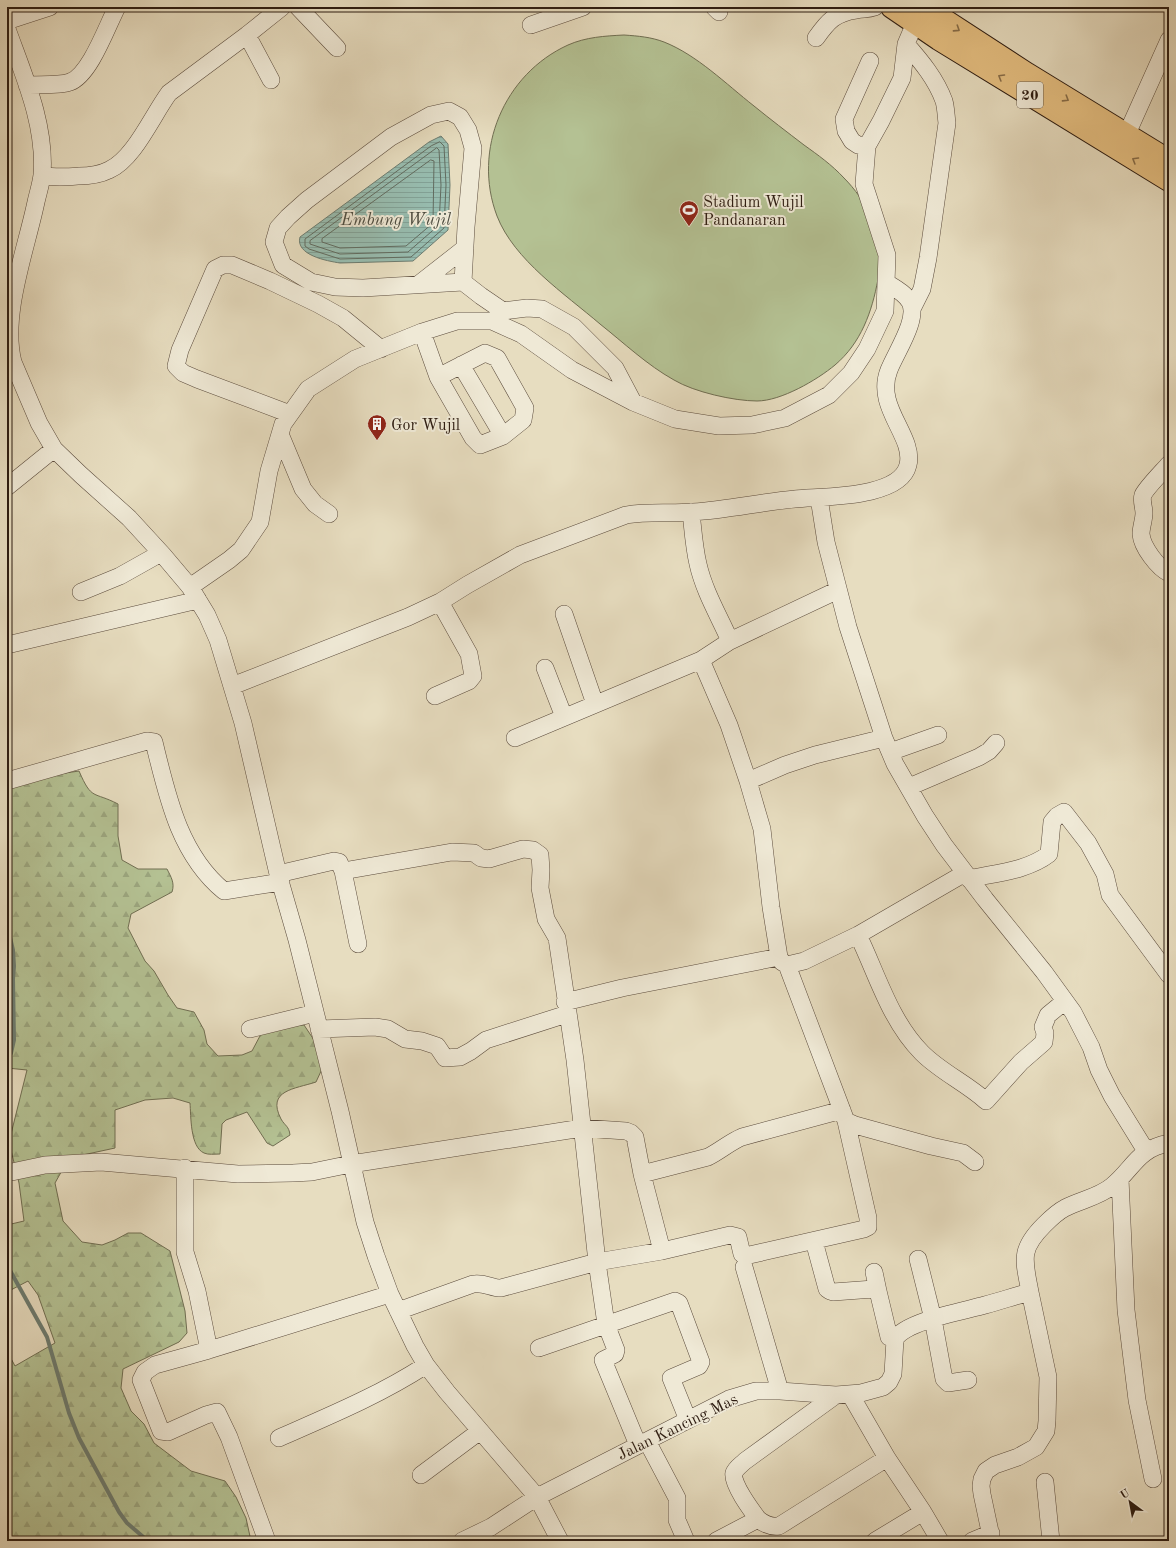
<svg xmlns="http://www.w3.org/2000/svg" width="1176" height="1548" font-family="'Old Standard TT',serif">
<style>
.forest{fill:url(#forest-firs);stroke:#706e52}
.pitch{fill:#b4c193;stroke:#706e52}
.water{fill:url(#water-rules);stroke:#6d7c70}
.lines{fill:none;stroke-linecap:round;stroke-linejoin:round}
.shore{stroke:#626c60;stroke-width:1}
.stream{stroke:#6d7c70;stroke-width:4}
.minor-casing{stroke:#5c4c3d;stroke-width:18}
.highway-casing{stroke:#2d1c11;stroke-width:24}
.minor{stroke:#efe9d6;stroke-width:17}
.highway{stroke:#e4be80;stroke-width:22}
.oneway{stroke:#886d48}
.labels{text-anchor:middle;stroke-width:4;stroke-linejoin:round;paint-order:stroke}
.shield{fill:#efe9d6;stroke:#675a4c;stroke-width:1}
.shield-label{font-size:15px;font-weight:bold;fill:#2d1c11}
.poi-label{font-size:16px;fill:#2d1c11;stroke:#efe9d6;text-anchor:start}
.street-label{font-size:16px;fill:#2d1c11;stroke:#efe9d6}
.water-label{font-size:17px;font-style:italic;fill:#4d4c40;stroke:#efe9d6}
</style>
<defs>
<pattern id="forest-firs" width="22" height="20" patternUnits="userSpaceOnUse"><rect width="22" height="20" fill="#b4c193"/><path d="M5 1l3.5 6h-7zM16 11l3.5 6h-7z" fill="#9ba57e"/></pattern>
<pattern id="water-rules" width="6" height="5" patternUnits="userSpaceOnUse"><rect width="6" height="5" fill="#97bcaf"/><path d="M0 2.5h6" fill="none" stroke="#82a196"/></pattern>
</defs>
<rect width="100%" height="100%" fill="#e7ddc0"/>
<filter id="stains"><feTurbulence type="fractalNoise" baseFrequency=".005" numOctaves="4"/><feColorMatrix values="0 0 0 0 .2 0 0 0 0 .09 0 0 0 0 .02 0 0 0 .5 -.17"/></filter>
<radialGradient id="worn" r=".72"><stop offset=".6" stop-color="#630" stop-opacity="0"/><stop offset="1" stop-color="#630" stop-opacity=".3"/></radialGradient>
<path class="forest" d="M79,771C92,801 93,791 118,804V836L122,860L138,869H167C171,877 175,883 172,892L131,914L128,928L145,961L154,971L168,995L177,1008L194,1012L204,1030L207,1044L218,1056L242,1055L252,1051L261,1034L291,1025H304L314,1040L322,1069L316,1082C295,1089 266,1090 281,1119C285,1126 289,1126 290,1135L273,1146L267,1143L247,1112L226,1120L222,1124L220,1154C215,1154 208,1155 204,1153C190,1147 191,1116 190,1103L173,1098L145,1100L115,1110V1148L69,1158L55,1183L63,1221L82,1242L102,1245L115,1240L128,1233H141L170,1251L185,1311L187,1333L179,1342L123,1369L121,1388L131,1411L144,1424L154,1443L191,1471L225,1481L236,1497L246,1518L251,1541H7V1351L15,1366L55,1343L38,1295L28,1281L7,1292V1225L24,1221L19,1183L9,1142L27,1070L7,1068V776L11,781Z"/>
<path class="pitch" d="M624,35C638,36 651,37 664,42C697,55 726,84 754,106C770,119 787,132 804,145C818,155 832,165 844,178C849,183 855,190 859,196C863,202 880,254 880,262C881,267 879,274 878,279C872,312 861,343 835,365C817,380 781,401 757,401C734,401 694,392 674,380C647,365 624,343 600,324C565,294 514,260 497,216C472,150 504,74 568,45C586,37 605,36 624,35Z"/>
<path class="water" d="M441,136L448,144L450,185L448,230L413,261L340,263C327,261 295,255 300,237L429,142Z"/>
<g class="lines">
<path class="shore" d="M440,142L444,146L446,185L444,228L411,257L340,259L309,249L305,246V239L431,146Z
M437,148L439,150L441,185L439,225L408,252L340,254L310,244V241Z
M431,160L434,161L433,223L406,246L340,248L322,242V239Z"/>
<path class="stream" d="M7,925L13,950L14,966L13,979L14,1040L11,1053L7,1060
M7,1265L47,1337L69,1413L79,1438L119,1512L127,1523L148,1541"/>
<defs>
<path id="minor" d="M298,7L337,48
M714,7L719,12
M7,21L50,7
M531,25L583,7
M7,29C24,76 46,125 42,175C41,184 38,193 36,202C26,250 1,315 13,362L39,423L54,449L81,475L129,518L163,555L190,587L207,615L218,640L243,723L278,874L297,940L340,1111L365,1222L376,1256L390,1294L415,1346L426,1365L447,1392L537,1497L560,1541
M247,35L271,80
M816,38C828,21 835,13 856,10C864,8 866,10 875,7
M906,44C921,61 936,79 944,101C946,108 946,116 947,123L928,258L922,289L912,309
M27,85C39,84 59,86 70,82C90,75 107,26 117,7
M1126,136L1169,40
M867,146L858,145L852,141L846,131L844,119L870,61
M42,175C55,178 66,177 79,176C89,176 99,175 109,170C134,159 152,116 169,93L247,35L282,7
M463,282L466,227L473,148L468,130L460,117L449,111L431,115L391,137L307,200L288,217L278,228L274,242L283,265L311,282L335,287L363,288L463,282L481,296L503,311L527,308L542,309L574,327L615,368L633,402
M419,284L465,248
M422,332L438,377
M485,353L497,358L525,408L523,420L503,436L480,445L473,438L438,377Z
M461,365L503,436
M290,414L197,379L183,373L176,366L180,350L215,269L223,265H232L270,281L318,304L343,318L381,349
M280,434L303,489L315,504L329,514
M1169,464C1163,471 1146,488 1143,495C1141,501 1144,507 1144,513C1144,520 1141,527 1141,534C1142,547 1158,568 1169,573
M7,487L54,449
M819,498L826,542L848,627L884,738L895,764L925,816L944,845L985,899L1044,972L1073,1012L1091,1047L1099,1070L1112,1096L1146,1151
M691,512C693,530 694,547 698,564C704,591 719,616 730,641
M190,587L229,560L241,550L260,522L269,471L283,424L308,389L355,359L422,332L457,321H492L521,334L572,370L633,402L675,419L719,426L752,425L785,418L829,395L851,373L867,349L885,311L887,255L864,184L867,146L881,121L902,78L906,44L915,23L922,13
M838,590L730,641L701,660L729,725L748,781L762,829L771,907L779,957L782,962L787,965L804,961L858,935L965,873
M81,592L120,576L161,553
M564,614L595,704
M7,645L198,600
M545,668L564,717
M232,686L408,617L440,602L467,585L520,555L626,515C649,511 670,514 693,512C727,510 761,502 795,499C821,496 900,499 908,465C915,436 874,407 889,370C896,352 919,319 910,302C905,293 895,288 887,283
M435,696L469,681L473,676L469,654L440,602
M515,738L701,660
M890,752L938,735
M7,781L147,741L154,742C167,795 179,854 224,891L281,882
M748,781L785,765L815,755L884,738
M909,787L979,757L989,751L996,743
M343,871L452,852L474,853L481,858L489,859L523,849L533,850L540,855L541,870L540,888L546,919L557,938L575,1060L597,1262L606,1324L616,1350L615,1354L603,1360L638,1445
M278,874L334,861L339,862L343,871L358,944
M969,879C995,873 1027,871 1049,854L1052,822L1057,816L1064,812L1088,843L1105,874L1110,895L1169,975
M858,935C877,974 890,1021 922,1053C941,1072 966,1083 986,1101L1021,1062L1044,1042L1045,1033L1043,1027L1048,1015L1065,1001
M787,965L846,1121L855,1125L931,1146L963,1153L975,1162
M565,1002L622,988L779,957
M250,1029L315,1013
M319,1029L375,1027L388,1029L405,1039L422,1041L437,1046L445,1058L460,1057L471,1051L486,1040L567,1014
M185,1168V1252L197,1291L209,1350
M7,1173L45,1165L101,1162L238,1174L293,1173L312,1172L351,1164L582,1128L626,1131L631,1133L635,1137L642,1174L662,1251
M642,1174L708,1157C720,1151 730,1142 742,1137L842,1110
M1120,1179L1126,1310L1137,1400L1153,1479
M814,1241L827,1289L830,1291L833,1292L874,1289L878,1291L889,1337L895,1339
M918,1259L933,1319L944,1379L948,1383L968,1380
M744,1267L780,1391
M874,1272L878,1291
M398,1311L473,1284C484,1282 491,1288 501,1288L597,1262L662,1251L730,1235L738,1237L742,1254L745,1256L864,1229L868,1227V1218L846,1121
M539,1348L675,1301L679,1303L701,1362L699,1366L671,1378L688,1420
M850,1394L887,1458L923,1512L940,1541
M279,1438C329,1416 380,1395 426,1365
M647,1441L677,1498V1520L686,1541
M421,1475L480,1431
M1045,1482L1051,1541
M758,1519C764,1524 771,1527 779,1526L887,1458
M267,1541L229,1437L217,1412L206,1415L168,1432L161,1431L141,1380L145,1372L155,1365L209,1350L390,1294
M462,1541L491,1527L537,1497L729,1399L756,1391H780L836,1395L861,1393L883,1387L889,1382L893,1374L895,1339C906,1321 964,1311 985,1305C1000,1301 1015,1296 1030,1292C1024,1260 1019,1250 1044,1225C1050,1219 1057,1212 1065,1208C1080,1200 1099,1197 1112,1186C1134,1168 1137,1149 1169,1143
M716,1541L758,1519C752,1511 731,1483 734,1473C736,1468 741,1465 745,1461L836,1395
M875,1541L923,1512
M972,1541L991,1533
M992,1541L982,1494L981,1486L982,1479L986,1471L995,1465L1018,1457L1036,1447L1046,1431L1047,1421L1048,1377L1030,1292"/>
<path id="highway" d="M892,7L939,39L1169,180
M924,7L1027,74L1169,161"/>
</defs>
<use href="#minor" class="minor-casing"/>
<use href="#highway" class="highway-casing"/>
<use href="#minor" class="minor"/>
<use href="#highway" class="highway"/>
</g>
<defs><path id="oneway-chevron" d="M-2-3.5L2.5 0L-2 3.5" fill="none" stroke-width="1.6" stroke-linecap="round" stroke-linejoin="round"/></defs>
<g class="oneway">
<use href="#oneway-chevron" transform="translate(957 29) rotate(33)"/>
<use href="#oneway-chevron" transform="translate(1001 77) rotate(-149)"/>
<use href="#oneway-chevron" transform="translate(1066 99) rotate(32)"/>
<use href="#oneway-chevron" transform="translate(1135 160) rotate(-149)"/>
</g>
<defs>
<symbol id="stadium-pin" viewBox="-11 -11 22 30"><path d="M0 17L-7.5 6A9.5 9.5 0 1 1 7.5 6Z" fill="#8f2418" stroke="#efe9d6"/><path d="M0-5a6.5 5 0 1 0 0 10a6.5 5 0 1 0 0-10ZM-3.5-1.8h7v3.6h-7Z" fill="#fff"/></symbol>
<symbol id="building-pin" viewBox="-11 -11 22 30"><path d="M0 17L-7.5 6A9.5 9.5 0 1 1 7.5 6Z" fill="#8f2418" stroke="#efe9d6"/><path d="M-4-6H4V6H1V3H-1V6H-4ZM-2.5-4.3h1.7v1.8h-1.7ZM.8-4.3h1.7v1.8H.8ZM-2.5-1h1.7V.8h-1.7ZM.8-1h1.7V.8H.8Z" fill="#fff"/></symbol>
</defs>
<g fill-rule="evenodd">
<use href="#stadium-pin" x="678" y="199" width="22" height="30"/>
<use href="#building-pin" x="366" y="413" width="22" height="30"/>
</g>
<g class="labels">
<rect class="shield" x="1017" y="82" width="26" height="26" rx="3"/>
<g class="shield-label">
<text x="1030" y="100">20</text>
</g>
<g class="poi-label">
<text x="703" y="207">Stadium Wujil<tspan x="703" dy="18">Pandanaran</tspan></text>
<text x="391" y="430">Gor Wujil</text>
</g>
<g class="street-label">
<text transform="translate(677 1426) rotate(-26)" y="6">Jalan Kancing Mas</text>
</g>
<g class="water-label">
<text x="396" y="225">Embung Wujil</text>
</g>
</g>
<rect width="1176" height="1548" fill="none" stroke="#e7ddc0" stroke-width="24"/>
<rect x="8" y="8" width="1160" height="1532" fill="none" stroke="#2d1c11" stroke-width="2"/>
<rect x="12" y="12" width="1152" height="1524" fill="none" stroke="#2d1c11"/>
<g transform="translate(1130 1502) rotate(328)" stroke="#efe9d6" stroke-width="3" paint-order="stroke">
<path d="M0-3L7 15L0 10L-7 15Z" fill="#2d1c11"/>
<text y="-6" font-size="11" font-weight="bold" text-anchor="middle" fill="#2d1c11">U</text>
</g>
<rect width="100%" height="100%" filter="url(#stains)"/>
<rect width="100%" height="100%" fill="url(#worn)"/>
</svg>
